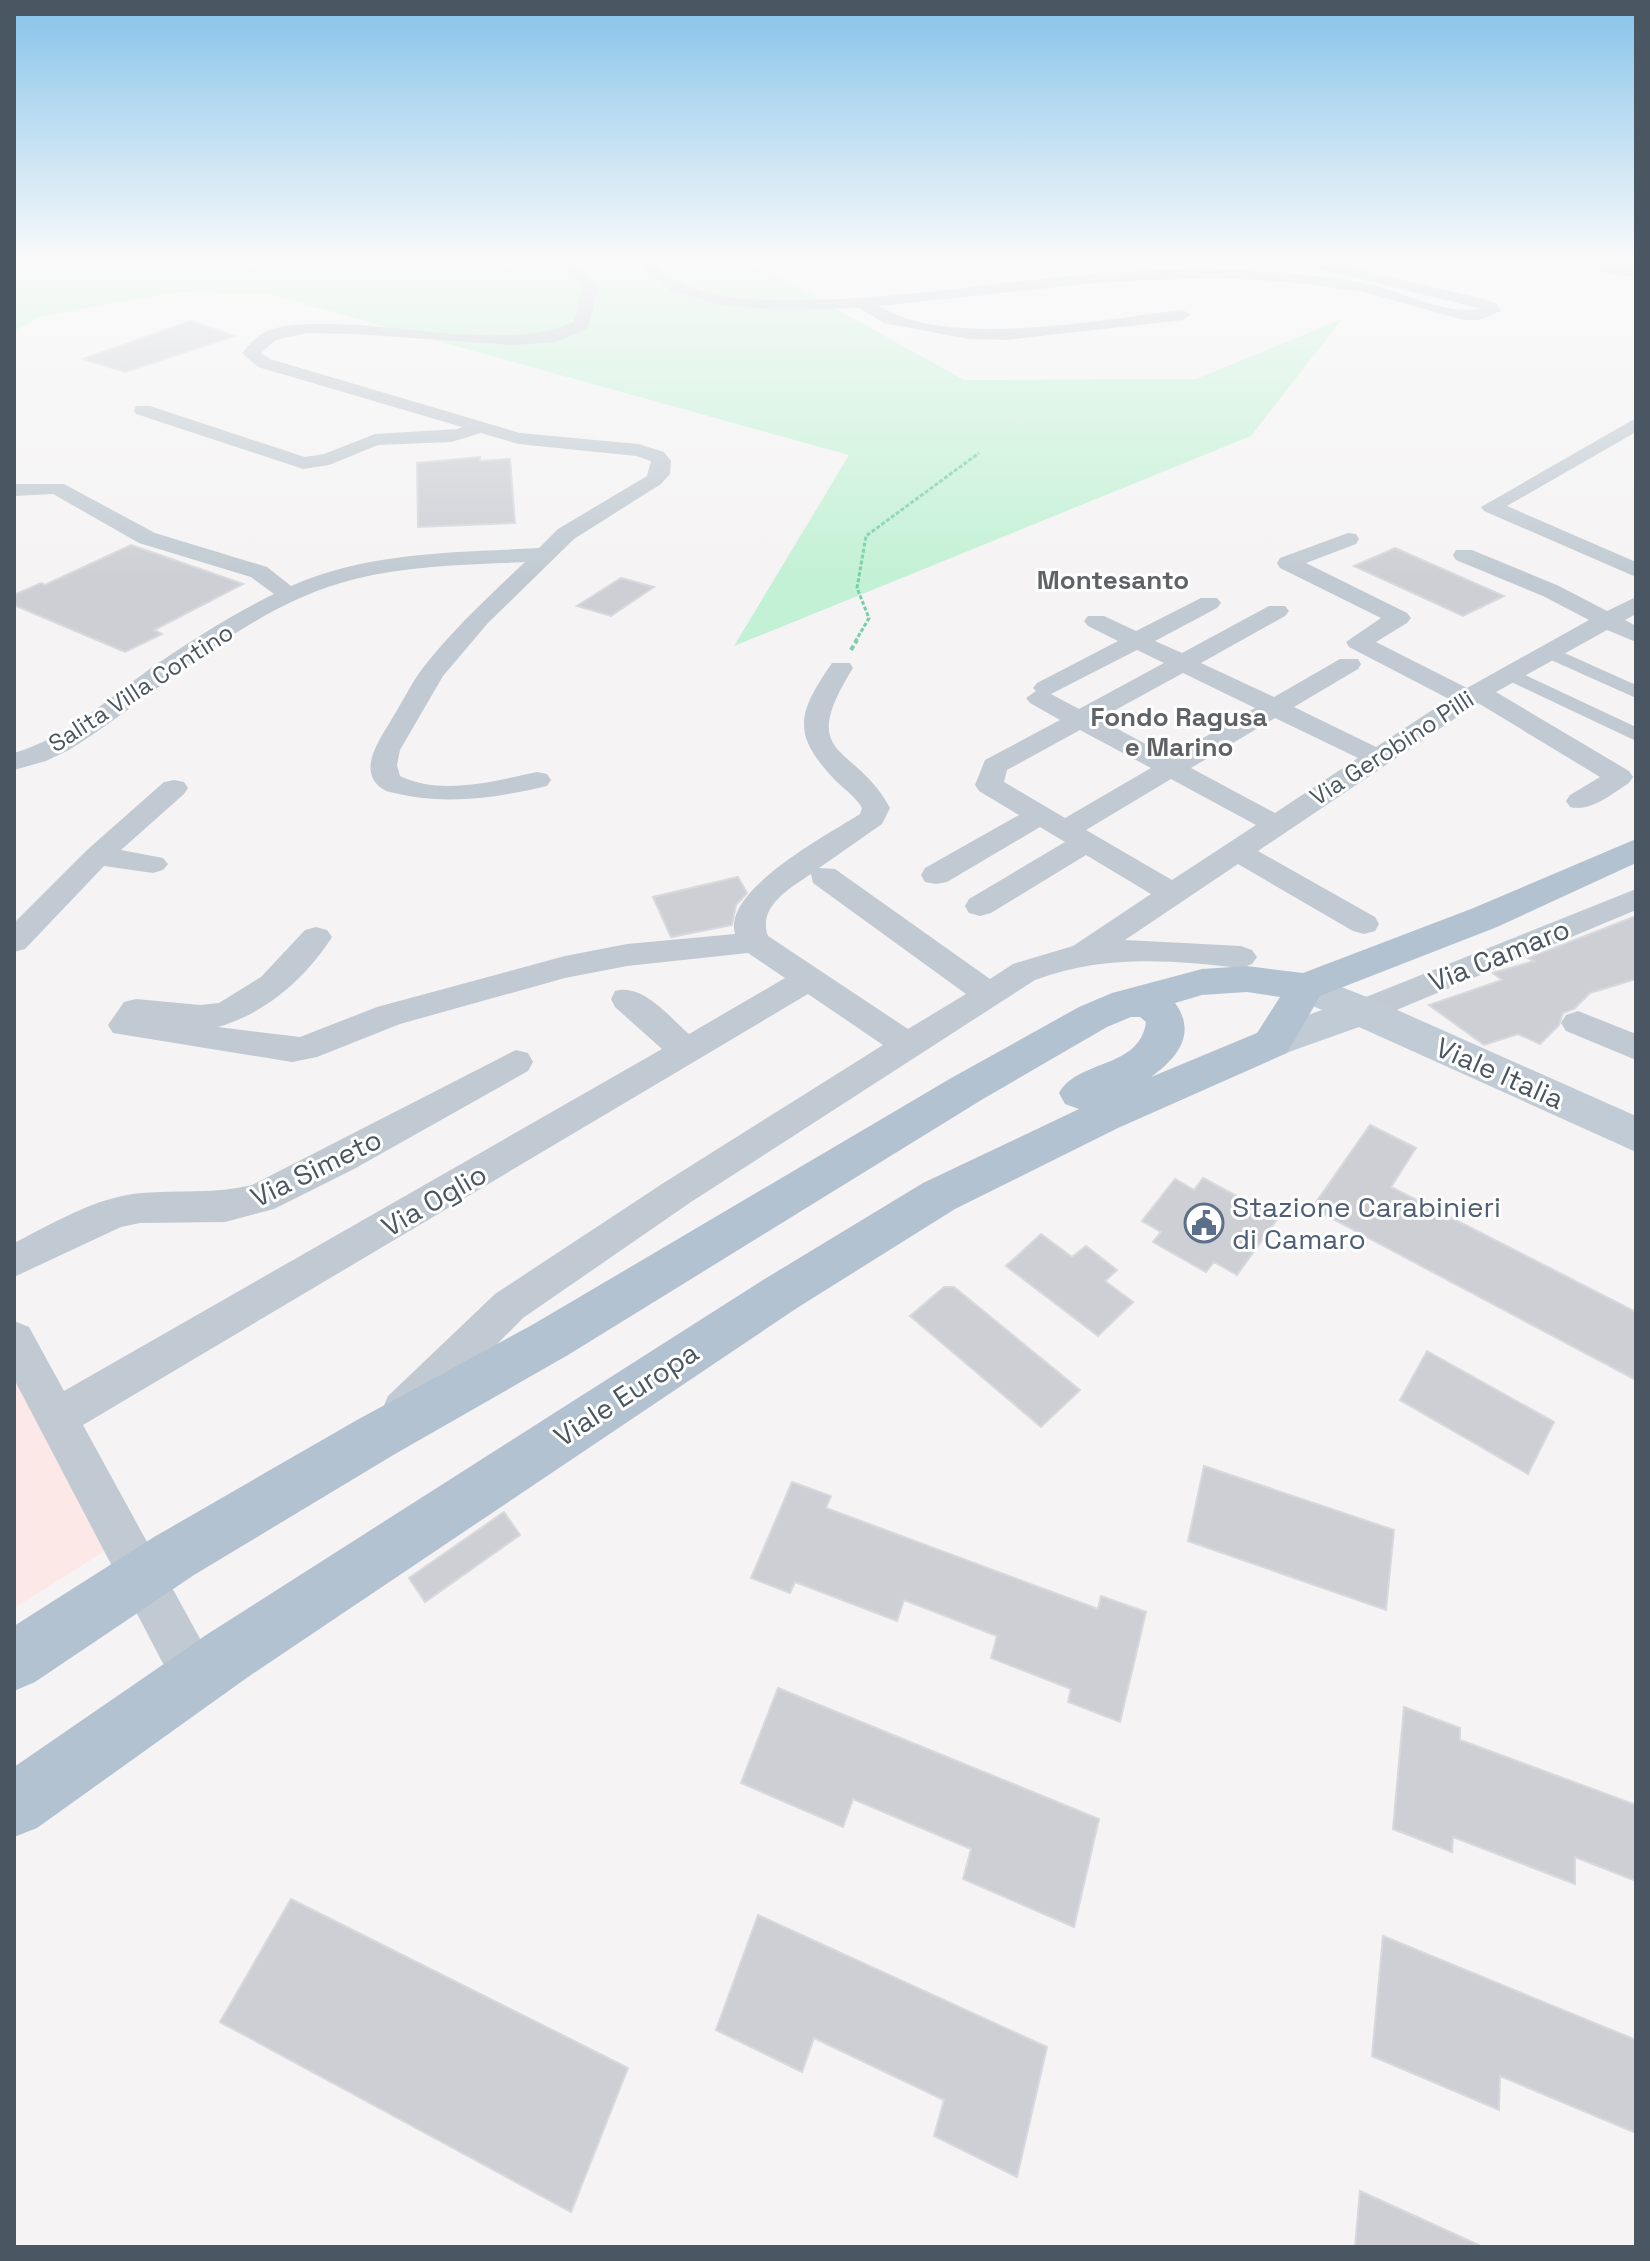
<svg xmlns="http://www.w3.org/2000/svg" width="1650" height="2261" font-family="'Space Grotesk',sans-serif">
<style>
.medical{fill:#fce8e6}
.green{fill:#c3f1d5}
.building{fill:#cdcfd5;stroke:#d7d9de;stroke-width:2}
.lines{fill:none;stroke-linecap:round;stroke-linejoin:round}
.path-far1{stroke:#7ad0a6;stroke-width:3;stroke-dasharray:4 2;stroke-linecap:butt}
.path{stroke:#7ad0a6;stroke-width:4;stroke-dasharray:5 3;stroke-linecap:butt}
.pedestrian{fill:#c1cad2;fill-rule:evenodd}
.minor{fill:#c1cad2;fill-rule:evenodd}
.secondary{fill:#c1cbd6;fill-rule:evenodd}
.primary{fill:#b3c2d1;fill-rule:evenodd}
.labels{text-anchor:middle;stroke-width:6;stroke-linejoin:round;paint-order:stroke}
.far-street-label{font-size:24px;fill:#4a5661;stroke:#fff}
.far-neighbourhood-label{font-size:26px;font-weight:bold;fill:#5f6368;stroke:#fff}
.street-label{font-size:28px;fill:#4a5661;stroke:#fff}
.service-label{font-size:28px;fill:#4e5e75;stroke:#fff;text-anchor:start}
</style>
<rect width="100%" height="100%" fill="#f5f3f3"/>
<path class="medical" d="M14,1361L116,1544L14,1608Z"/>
<path class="green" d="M14,260H748L964,380L1196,379L1342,319L1251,436L734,646L849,455L268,294L179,292L41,316L14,331Z"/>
<path class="building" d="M191,321L235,336L125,372L83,359Z
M480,457V461L510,459L515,523L418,527L417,463Z
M131,545L243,584L154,630L162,634L125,652L14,605V595L41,583L45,585Z
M1395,548L1504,596L1463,616L1354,566Z
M621,578L654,587L611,616L577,606Z
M738,877L747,893L736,905L732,925L671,937L653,897Z
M1636,916V979L1590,993L1574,1009L1563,1013L1559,1025L1540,1044L1518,1034L1484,1045L1429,1005L1502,980L1493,973L1534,961L1528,958Z
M1370,1125L1416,1148L1391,1187L1636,1312V1380L1312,1208Z
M1203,1178L1278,1218L1237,1275L1214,1262L1206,1272L1153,1242L1161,1232L1142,1221L1175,1179L1194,1190Z
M1041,1234L1072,1257L1086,1246L1117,1270L1105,1281L1133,1302L1098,1336L1006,1266Z
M944,1287H954L1080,1390L1041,1427L910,1316Z
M1427,1351L1554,1422L1528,1474L1400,1400Z
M1204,1466L1394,1530L1386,1610L1188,1541Z
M792,1482L831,1496L826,1508L1098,1609L1101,1596L1146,1612L1120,1722L1068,1702L1071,1689L991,1658L997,1636L904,1600L897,1621L795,1582L790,1593L751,1578Z
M504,1512L520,1535L425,1602L409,1578Z
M778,1688L1099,1819L1074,1927L963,1879L971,1849L853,1799L843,1827L741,1783Z
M1404,1707L1460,1728V1740L1636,1805V1881L1575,1857V1884L1453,1837L1452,1852L1393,1829Z
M291,1899L628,2068L571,2212L220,2022Z
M758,1915L1047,2047L1017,2177L934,2136L944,2100L814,2038L802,2072L716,2030Z
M1383,1936L1636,2040V2133L1500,2076L1499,2110L1372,2056Z
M1360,2191L1483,2247H1355Z"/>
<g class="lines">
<path class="path-far1" d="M855,642L869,618L857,588L866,536L979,453"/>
<path class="path" d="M851,650L857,640"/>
<path class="pedestrian" d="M1549,646L1636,685V698L1542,656L1540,652L1542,648Z
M1510,668L1636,727V741L1503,678L1500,674Z"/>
<path class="minor" d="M551,260C575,260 585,269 598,289L588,328L556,342L515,345L355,334L307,333L276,340L261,353L270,359L520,433L638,444L664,452L671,461L670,474L661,484L574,539L488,623L443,676L400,750L397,765L400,776C441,796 495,781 537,772L547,774L551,780L547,786C492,799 441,806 386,791C353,773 381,738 393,717C403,701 411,684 422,669C452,630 489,596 525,562C468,565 410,565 355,579C246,606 162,692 69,750L46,761L14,770V753C66,738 108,699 151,668C190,641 231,615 274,594L251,577L139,543L53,494L14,496V484H64L155,533L267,567L291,586C370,551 456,553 539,548L558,529L647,476L651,461L636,456L518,444L481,433L451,442L378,445L329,465L303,469L136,414L134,410L136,406H150L305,457L324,454L375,434L458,429L462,427L258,367L242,353C248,346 257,336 265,332C283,323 312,324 331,324C403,324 511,351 574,322L582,289L574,277Z
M641,260H655V264C664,271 674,281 684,285C723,301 769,301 810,300C909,298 1007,280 1105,273C1190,267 1275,268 1359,282C1400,288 1440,316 1482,309L1294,263L1292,260H1318L1484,299L1497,304L1501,311L1479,320H1464L1364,292L1290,282L1216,278L1104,282L879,306C950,350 1101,319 1183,310L1191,315L1183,320L1005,340L968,339L884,323L859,308L780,310L722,305L670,291L643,268Z
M1540,260H1580L1636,267V277L1547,264Z
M1636,418V432L1507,506L1636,562V577L1484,511L1481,507Z
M1348,533L1356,534L1359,539L1356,544L1306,563L1407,613L1411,618L1407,623L1376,642L1467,688L1589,620L1543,596L1456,560L1453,555L1456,550H1472L1559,586L1607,611L1636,597V614L1625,620L1636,626V642L1607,630L1496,692L1629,771L1633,777L1629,783C1611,794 1592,812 1570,807L1566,801L1570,795L1600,777L1478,703L1258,851L1375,917L1379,924L1375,931L1364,934L1353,931L1238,864L1125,940L1241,946L1252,950L1257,957L1252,964L1241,968C1171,960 1103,954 1035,980L691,1202L523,1318L418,1424L403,1429L388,1424L382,1410L388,1396L495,1294L665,1182L883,1045L808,994L83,1425L221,1677L213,1694L196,1702L179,1694L14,1379V1321L29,1327L64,1391L662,1049L615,1007L611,999L615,991C643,983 669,1017 689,1034L785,978L748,953L627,966L565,978L400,1024L317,1057L292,1062L113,1033L108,1025L124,1002L136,999L200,1005L219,1003L261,977L305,930L316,927L327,930L332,937C305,979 266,1013 218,1027L300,1037L377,1007L565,956L627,944L735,934C722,890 829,834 860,814L862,808C856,797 845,790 836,781C791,734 797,714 832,663H850L853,668C795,761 855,742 890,808L882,824L819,868L835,869L990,979L1013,964L1073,946L1151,894L1086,855L991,913L980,916L969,913L965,906L969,899L1065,842L1040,827L947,882L936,884L925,882L921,875L925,868L1019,815L979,791L975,785L985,760L1060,720L1030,703L1026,698L1036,691L1033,688L1037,683L1118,641L1088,626L1084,621L1088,616H1104L1136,631L1201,598H1217L1221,603L1217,608L1155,641L1182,653L1269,606H1285L1289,611L1285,616L1201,663L1274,697L1340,659H1358L1361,664L1358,669L1294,707L1376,747L1449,699L1349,647L1346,642L1381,618L1280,568L1277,563L1280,558ZM1137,650L1164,663L1079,709L1051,694ZM1183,673L1255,708L1170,757L1099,719ZM1275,718L1358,758L1275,813L1191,768ZM1080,730L1151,768L1065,818L1004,782L1007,770ZM1171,779L1256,825L1172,880L1086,830ZM811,874L813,883L966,994L908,1029L768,936C757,907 790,888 811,874Z
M174,780L184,782L188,788L184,794L121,850L163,858L168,864L163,870L153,873L104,866L25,949L14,952V923L87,850L164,782Z
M1636,889V910L1375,1019L1363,1022L1351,1019L1346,1011L1351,1003Z
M1578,1011L1636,1034V1060L1566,1031L1561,1023L1566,1015Z
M516,1050L528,1053L533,1062L528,1071L354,1169L274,1209L225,1222L140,1223L121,1227L14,1277V1243C54,1223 96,1197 141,1193C179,1190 215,1194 252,1185Z"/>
<path class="secondary" d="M1306,973L1377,1001L1636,1116V1152L1359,1027L1272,1058L1257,1053L1251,1043L1257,1033L1322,1010L1292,997L1286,987L1292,977Z"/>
<path class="primary" d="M1636,839V863L1497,927L1320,996L1287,1053L1118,1128L955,1209L797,1308L248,1677L37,1828L14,1837V1767L206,1635L763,1280L923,1183L1079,1109L1065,1104L1059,1093C1078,1059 1140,1069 1146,1022L1140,1017H1131L1107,1027L983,1099L568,1355L395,1454L194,1575L35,1682L14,1691V1626L154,1537L357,1420L532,1325L953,1077L1079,1007L1112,993L1202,969L1247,966L1303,973L1471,909ZM1247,992L1280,997L1257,1033L1151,1077C1178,1058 1197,1033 1175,1003L1202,995Z"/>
</g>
<linearGradient id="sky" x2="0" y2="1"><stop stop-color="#85c3ea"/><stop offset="0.45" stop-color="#fafafa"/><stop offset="1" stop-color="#fafafa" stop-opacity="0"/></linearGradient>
<rect width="1650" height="577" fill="url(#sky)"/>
<defs>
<symbol id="civic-ring" viewBox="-11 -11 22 22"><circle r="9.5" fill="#fff" stroke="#5c6f8a" stroke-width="1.5"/><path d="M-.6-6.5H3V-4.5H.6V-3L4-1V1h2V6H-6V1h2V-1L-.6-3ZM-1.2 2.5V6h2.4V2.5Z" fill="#5c6f8a"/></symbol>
</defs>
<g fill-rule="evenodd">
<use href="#civic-ring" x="1182" y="1201" width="44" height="44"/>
</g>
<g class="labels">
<g class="far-street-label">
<text transform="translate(141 688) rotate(-33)" y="8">Salita Villa Contino</text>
<text transform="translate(1392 748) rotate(-33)" y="8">Via Gerobino Pilli</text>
</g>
<g class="far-neighbourhood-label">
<text x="1113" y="589">Montesanto</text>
<text x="1179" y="726">Fondo Ragusa<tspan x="1179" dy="30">e Marino</tspan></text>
</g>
<g class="street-label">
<text transform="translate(1499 955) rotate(-22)" y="10">Via Camaro</text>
<text transform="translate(1500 1073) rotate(24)" y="10">Viale Italia</text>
<text transform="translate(316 1168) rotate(-26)" y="10">Via Simeto</text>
<text transform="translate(434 1200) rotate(-30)" y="10">Via Oglio</text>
<text transform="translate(626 1394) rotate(-33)" y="10">Viale Europa</text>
</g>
<g class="service-label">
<text x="1232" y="1217">Stazione Carabinieri<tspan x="1232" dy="32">di Camaro</tspan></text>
</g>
</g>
<rect width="1650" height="2261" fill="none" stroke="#4a5661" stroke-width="32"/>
</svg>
